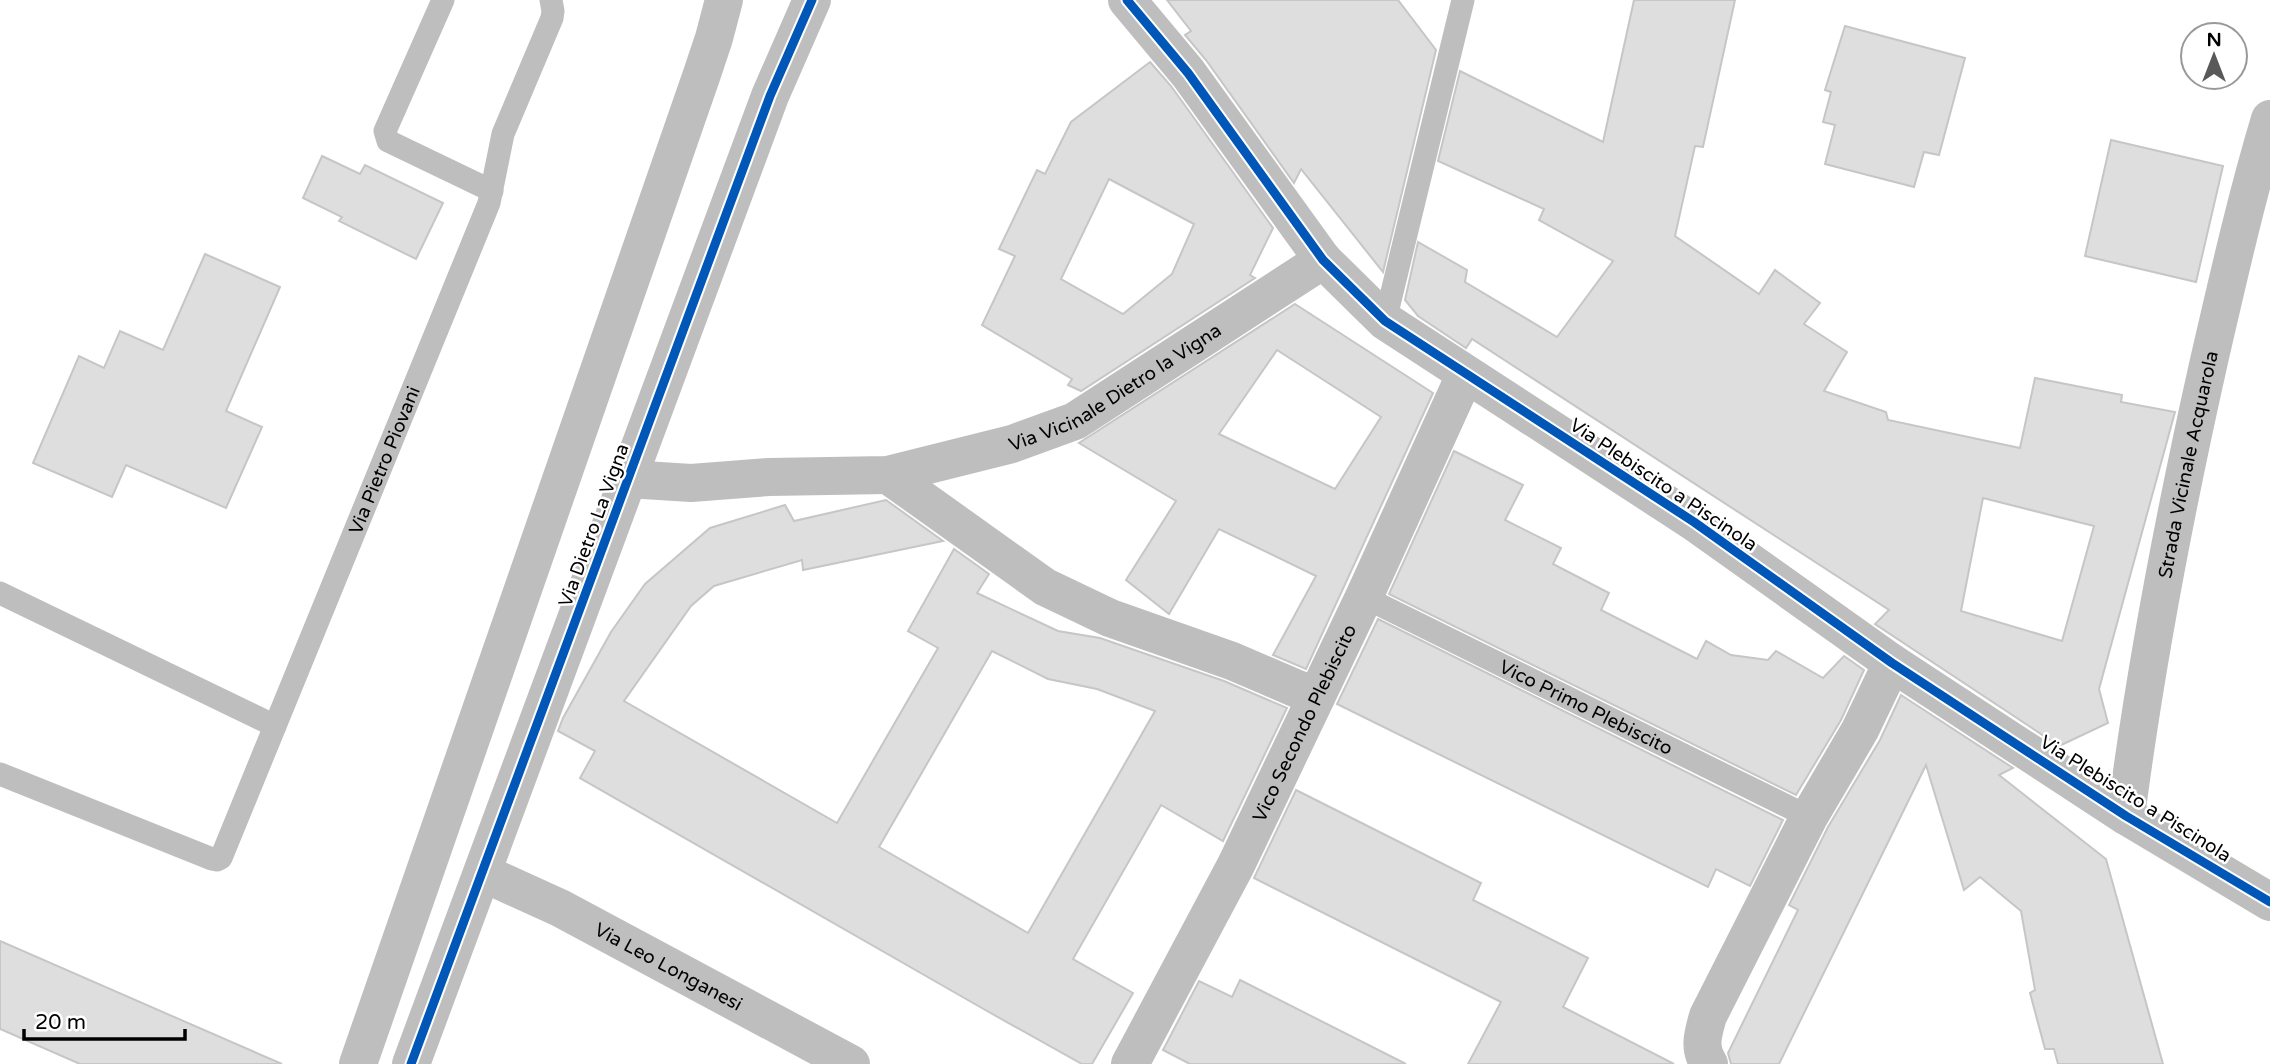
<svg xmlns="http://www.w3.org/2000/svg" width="2270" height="1064" font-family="'Varela Round',sans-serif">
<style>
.building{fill:#dedede;stroke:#c6c6c6;stroke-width:2;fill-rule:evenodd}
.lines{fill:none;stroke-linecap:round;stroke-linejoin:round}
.service{stroke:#bebebe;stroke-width:23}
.minor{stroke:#bebebe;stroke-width:38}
.tertiary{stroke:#bebebe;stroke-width:38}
.cycleway-casing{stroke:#fff;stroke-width:13}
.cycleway{stroke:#0057b8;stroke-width:9}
.labels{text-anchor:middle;stroke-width:5;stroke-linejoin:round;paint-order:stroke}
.street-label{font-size:19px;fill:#000;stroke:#fff}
</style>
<rect width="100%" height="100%" fill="#fff"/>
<g class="building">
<path d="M 1167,0 L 1398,0 L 1436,50 L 1383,272 L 1301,169 L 1294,183 L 1206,60 L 1185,35 L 1191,31 Z"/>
<path d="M 1634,0 L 1735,0 L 1703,147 L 1695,146 L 1675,236 L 1759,294 L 1775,270 L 1820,303 L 1804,324 L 1847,352 L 1824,391 L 1886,412 L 1888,420 L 2020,448 L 2035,378 L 2122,395 L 2121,402 L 2175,412 L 2099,689 L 2108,723 L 2059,746 L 1875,624 L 1889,610 L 1472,339 L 1466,348 L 1418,316 L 1405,300 L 1418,242 L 1467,270 L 1465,282 L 1557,337 L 1613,261 L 1539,220 L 1544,209 L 1438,161 L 1460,71 L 1603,142 ZM 1983,498 L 2094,526 L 2062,641 L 1961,611 Z"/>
<path d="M 1845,26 L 1965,58 L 1939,155 L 1924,152 L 1914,187 L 1825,164 L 1835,125 L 1823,122 L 1831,92 L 1825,90 Z"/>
<path d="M 1150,62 L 1171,86 L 1273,228 L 1250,275 L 1255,278 L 1081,391 L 1068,385 L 1072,379 L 982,325 L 1015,256 L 999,249 L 1037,170 L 1045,174 L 1071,122 ZM 1109,179 L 1194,224 L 1172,274 L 1123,314 L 1061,279 Z"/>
<path d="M 2111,140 L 2223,166 L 2196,282 L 2085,256 Z"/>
<path d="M 322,156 L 360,174 L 365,165 L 443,203 L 416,259 L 339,221 L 342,217 L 303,198 Z"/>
<path d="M 205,254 L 280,287 L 226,411 L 262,427 L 226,508 L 126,465 L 112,497 L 33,463 L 79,356 L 104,368 L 120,331 L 163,350 Z"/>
<path d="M 1295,304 L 1433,393 L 1306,669 L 1273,655 L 1316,576 L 1219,529 L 1169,614 L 1126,580 L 1176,501 L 1079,443 ZM 1277,350 L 1381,417 L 1335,489 L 1219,434 Z"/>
<path d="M 1454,451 L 1523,485 L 1505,520 L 1561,548 L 1553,564 L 1609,593 L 1601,610 L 1697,659 L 1706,641 L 1731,655 L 1768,660 L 1776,651 L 1823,678 L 1844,656 L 1864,670 L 1841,720 L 1796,795 L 1389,594 Z"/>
<path d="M 886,500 L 943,541 L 803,570 L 802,560 L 714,586 L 691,606 L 624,701 L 837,823 L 938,648 L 908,631 L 954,549 L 989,574 L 977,593 L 1058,631 L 1100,638 L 1224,681 L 1287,708 L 1223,841 L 1161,805 L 1073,959 L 1133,993 L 1092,1064 L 1082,1064 L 987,1011 L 580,778 L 595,751 L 558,731 L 563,718 L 611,632 L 645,584 L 710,528 L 785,505 L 794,521 ZM 992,651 L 1048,679 L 1097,689 L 1155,711 L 1028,933 L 879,847 Z"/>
<path d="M 1378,619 L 1783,820 L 1750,886 L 1716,869 L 1708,887 L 1337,704 Z"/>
<path d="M 1901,695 L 2013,768 L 1999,775 L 2106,859 L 2163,1064 L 2058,1064 L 2054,1049 L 2045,1049 L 2030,993 L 2035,990 L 2021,911 L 1980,877 L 1964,890 L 1926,765 L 1779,1064 L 1731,1064 L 1728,1053 L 1798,910 L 1789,905 L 1828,827 L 1880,740 Z"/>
<path d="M 1296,790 L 1481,883 L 1473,900 L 1588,958 L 1563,1007 L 1674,1064 L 1468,1064 L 1501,1002 L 1254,878 Z"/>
<path d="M 0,941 L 282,1064 L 80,1064 L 0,1029 Z"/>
<path d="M 1240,980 L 1406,1064 L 1190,1064 L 1163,1050 L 1199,981 L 1232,997 Z"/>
</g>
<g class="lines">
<g class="service">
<path d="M 443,0 L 385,131 L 388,141 L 492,191"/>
<path d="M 1385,321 L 1463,0"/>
<path d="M 0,593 L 275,726"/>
<path id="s1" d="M 1364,597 L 1809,817"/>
<path id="s2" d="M 0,774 L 212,859 L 217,860 L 221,858 L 489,203 L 503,134 L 552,18 L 553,11 L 551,0"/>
</g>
<g class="minor">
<path d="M 1127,0 L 1188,73 L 1323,260 L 1385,321 L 1694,522 L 1892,663 L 2126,816 L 2270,902"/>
<path d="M 888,475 L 1045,587 L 1110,618 L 1232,661 L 1316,697"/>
<path id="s3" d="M 628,479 L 691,483 L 769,477 L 888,475 L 1012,444 L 1075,421 L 1323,260"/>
<path id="s4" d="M 2126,816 C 2146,662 2175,512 2209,361 C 2228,279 2246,199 2270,119"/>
<path id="s5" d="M 483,873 L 560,908 L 851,1064"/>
<path id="s6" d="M 1130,1064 L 1236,865 L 1364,597 L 1465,375"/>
<path d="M 1709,1064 C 1698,1048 1703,1034 1708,1016 L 1809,817 L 1860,730 L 1892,663"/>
</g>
<g class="tertiary">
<path d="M 358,1064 L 702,74 L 714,38 L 724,0"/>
<path d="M 411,1064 L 770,96 L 812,0"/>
</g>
<defs>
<g id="cycleway">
<path d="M 1127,0 L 1188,73 L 1323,260 L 1385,321 L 1694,522 L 1892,663 L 2126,816 L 2270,902"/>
<path d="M 411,1064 L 770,96 L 812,0"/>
</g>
</defs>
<use href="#cycleway" class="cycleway-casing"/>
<use href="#cycleway" class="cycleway"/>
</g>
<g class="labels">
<g class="street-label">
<text dy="7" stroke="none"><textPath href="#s3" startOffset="506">Via Vicinale Dietro la Vigna</textPath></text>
<text dy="7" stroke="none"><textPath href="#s2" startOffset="668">Via Pietro Piovani</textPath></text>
<text dy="7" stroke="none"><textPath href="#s4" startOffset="357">Strada Vicinale Acquarola</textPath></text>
<text transform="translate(1664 484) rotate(34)" y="7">Via Plebiscito a Piscinola</text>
<text transform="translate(593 525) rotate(-70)" y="7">Via Dietro La Vigna</text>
<text dy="7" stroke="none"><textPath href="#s1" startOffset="248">Vico Primo Plebiscito</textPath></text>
<text dy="7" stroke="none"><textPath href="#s6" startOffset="383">Vico Secondo Plebiscito</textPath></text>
<text transform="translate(2136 798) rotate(32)" y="7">Via Plebiscito a Piscinola</text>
<text dy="7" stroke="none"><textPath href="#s5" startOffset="208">Via Leo Longanesi</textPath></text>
</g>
</g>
<g transform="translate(2214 56)"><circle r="33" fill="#ffffff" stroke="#999999" stroke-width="2"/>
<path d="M0-5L12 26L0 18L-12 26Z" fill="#595959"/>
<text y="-10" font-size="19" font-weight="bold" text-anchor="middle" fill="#000000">N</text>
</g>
<path d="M24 1029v10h161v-10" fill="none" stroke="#000000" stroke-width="3.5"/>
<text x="35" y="1029" font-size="21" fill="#000000" stroke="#ffffff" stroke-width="5" paint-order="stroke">20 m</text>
</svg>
